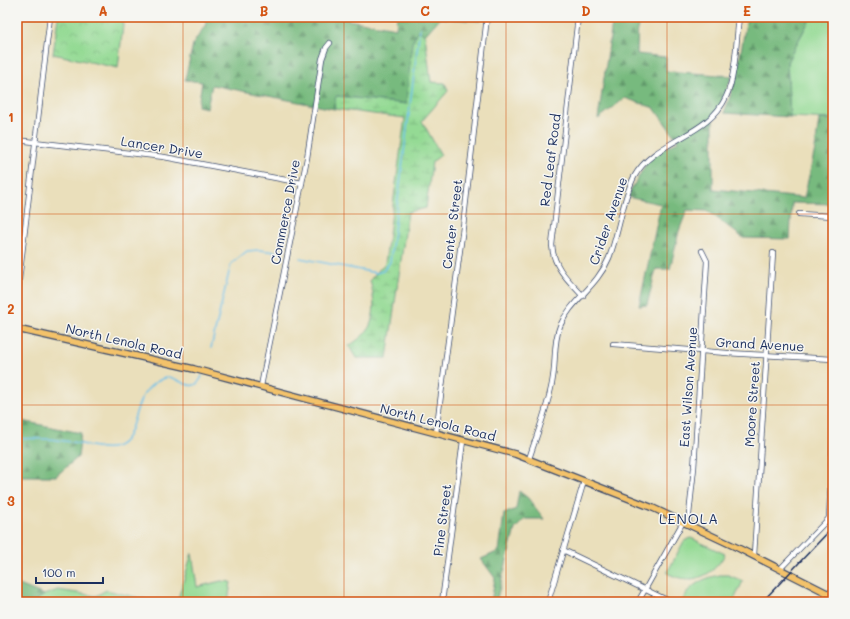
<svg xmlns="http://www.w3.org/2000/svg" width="850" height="619" font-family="Mali,sans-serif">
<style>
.green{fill:#94da94;stroke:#588479}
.forest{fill:url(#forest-firs);stroke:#49746e}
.wetland{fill:url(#wetland-marsh);stroke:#588479}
.park{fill:url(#park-crowns);stroke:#588479}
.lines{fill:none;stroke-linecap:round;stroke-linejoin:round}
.stream{stroke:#6ec1ea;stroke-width:1.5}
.minor-casing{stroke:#3a496c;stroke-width:6}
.major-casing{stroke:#3a496c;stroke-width:8}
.minor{stroke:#fff;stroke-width:4.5}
.major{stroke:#f3c26a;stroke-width:5.5}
.rail{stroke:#1b2f5e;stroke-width:1.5}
.grid{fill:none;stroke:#d45514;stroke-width:1;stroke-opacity:0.55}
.labels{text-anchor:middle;stroke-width:3;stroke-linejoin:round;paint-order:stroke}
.street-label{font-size:13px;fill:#1b2f5e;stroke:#f6f6f2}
.neighbourhood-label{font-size:14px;letter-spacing:1px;fill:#1b2f5e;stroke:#f6f6f2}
.neatline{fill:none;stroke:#d45514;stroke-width:1.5}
.grid-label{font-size:13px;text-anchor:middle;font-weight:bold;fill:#d45514}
</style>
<defs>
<pattern id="forest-firs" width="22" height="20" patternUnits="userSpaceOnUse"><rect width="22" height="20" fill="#77ba7e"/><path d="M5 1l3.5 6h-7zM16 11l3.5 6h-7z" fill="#61986a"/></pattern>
<pattern id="wetland-marsh" width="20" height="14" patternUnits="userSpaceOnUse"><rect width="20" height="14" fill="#94da94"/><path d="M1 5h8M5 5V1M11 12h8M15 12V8" fill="none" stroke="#7fbb82"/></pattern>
<pattern id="park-crowns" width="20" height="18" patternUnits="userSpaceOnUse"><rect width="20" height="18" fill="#94da94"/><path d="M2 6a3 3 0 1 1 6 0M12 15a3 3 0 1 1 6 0" fill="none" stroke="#7fbb82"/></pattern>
</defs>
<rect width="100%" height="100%" fill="#f6f6f2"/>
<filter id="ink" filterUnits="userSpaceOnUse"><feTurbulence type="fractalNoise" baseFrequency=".025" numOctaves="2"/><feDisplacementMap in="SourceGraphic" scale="8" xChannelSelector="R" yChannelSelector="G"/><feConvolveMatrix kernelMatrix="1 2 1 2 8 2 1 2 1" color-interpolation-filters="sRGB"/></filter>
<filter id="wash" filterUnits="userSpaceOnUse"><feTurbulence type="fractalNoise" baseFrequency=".012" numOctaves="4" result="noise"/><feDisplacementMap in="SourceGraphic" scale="16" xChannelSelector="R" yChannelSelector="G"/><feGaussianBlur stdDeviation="0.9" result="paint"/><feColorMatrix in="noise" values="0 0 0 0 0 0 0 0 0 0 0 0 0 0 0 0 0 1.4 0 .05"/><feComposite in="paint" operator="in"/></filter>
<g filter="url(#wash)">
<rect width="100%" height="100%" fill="#eadfbb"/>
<g class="green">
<path d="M 811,17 L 833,17 L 833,119 L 790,117 L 787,62 Z"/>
<path d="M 691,538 L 725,554 C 713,577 691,586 667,573 L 684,541 Z"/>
<path d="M 192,553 L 197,587 L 221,581 L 231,582 L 228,602 L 177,602 Z"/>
<path d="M 720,575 L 728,575 L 743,581 L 733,602 L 682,602 C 689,585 703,578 720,575 Z"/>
<path d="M 58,590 L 96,596 L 106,590 L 157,602 L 34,602 L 44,595 Z"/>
</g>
<g class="forest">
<path d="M 205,17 L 330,17 L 396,28 L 397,17 L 481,17 L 481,21 L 440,18 L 425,35 L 418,31 L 412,43 L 406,104 L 337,96 L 334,109 L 212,85 L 207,108 L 198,106 L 202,82 L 185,80 L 193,44 L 206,24 Z"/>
<path d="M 613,17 L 638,17 L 637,54 L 666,57 L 666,71 L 732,76 L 719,110 L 713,116 L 713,189 L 804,198 L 815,149 L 819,119 L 833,119 L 833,204 L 792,203 L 790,239 L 743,238 L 708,211 L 687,210 L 679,231 L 670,269 L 656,269 L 647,305 L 639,306 L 661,204 L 627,197 L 650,157 L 678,141 L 654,108 L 625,98 L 598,119 Z"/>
<path d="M 747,17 L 811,17 L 787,62 L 790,117 L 724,113 C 737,82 741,50 747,17 Z"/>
<path d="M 17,420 L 81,433 L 78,457 L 56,476 L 17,476 Z"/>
<path d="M 519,491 L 528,498 L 544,519 L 525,519 L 515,529 L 496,602 L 491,602 L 495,578 L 481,559 L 499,551 L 504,514 L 516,509 Z"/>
<path d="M 17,584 L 44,595 L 34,602 L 17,602 Z"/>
</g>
<path class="wetland" d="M 418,30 L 425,35 L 431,82 L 445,83 L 448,91 L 422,121 L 441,155 L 432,162 L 426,208 L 408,212 L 387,358 L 356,358 L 349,346 C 355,342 362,337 366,332 C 377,318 374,296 370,280 L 385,263 L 405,118 L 334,109 L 336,96 L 406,104 L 412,43 Z"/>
<path class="park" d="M 58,17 L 124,17 L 118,68 L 53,54 Z"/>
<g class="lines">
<g class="stream">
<path d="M 300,258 L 376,273 L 383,271 L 390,262 L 420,27"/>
<path d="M 211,348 L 231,264 L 247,251 L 259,250 L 277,252"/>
<path d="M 17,439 C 35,438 54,439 72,442 C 85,444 102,451 115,447 C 142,439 126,388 168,377 C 180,378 194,396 202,376"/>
</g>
</g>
</g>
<g filter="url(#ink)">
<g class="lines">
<defs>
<g id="minor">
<path d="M 578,17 L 552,245 C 553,267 569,281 583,296"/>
<path d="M 17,140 L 164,157 L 302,183"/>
<path d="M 799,214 L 833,216"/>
<path d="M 17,297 L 50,17"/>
<path d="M 613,344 L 727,353 L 833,359"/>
<path d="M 261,386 L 307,158 L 322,59 L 326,48 L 330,43"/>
<path d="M 436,433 L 463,227 L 487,17"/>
<path d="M 529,459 C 537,434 550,402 553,377 C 556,360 553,343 560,326 C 571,300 597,287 609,258 C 619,233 622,200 634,177 C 655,139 708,137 726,97 C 736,76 736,41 739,17"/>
<path d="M 829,518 L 833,440"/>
<path d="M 688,524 L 694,468 L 707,261 L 702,251"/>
<path d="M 563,550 L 671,602"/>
<path d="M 754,555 L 773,253"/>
<path d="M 780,569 L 833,514"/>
<path d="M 442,602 L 463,441"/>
<path d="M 548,602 L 584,481"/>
<path d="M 638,602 L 683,522"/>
</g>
<path id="major" d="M 17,329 L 194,369 L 515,454 L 653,508 L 738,548 L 833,596"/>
</defs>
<use href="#minor" class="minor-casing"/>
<use href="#major" class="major-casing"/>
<use href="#minor" class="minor"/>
<use href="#major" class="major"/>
<path class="rail" d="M 762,602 L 833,527"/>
</g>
</g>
<path class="grid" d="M 183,17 L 183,602M 344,17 L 344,602M 506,17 L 506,602M 667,17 L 667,602M 17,214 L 833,214M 17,405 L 833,405"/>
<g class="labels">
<g class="street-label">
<text transform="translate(162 147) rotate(9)" y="5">Lancer Drive</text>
<text transform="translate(550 160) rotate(-83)" y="5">Red Leaf Road</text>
<text transform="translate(285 212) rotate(-79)" y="5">Commerce Drive</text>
<text transform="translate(608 221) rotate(-71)" y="5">Crider Avenue</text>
<text transform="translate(452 224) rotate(-83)" y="5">Center Street</text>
<text transform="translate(124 341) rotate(13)" y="5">North Lenola Road</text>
<text transform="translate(760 344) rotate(3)" y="5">Grand Avenue</text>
<text transform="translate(688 387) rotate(-86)" y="5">East Wilson Avenue</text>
<text transform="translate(752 404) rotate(-86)" y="5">Moore Street</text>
<text transform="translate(438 422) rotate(14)" y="5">North Lenola Road</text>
<text transform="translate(442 520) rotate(-83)" y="5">Pine Street</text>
</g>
<g class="neighbourhood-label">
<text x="689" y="524">LENOLA</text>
</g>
</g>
<rect width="850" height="619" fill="none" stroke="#f6f6f2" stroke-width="44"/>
<path d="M36 577v6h67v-6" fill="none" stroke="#1b2f5e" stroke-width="2"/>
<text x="42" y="577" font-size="12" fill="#1b2f5e" stroke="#f6f6f2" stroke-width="3" paint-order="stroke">100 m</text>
<rect x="22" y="22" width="806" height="575" class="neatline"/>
<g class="grid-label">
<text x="103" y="16">A</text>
<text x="264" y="16">B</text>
<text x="425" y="16">C</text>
<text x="586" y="16">D</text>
<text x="747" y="16">E</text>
<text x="11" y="122">1</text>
<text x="11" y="314">2</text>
<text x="11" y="506">3</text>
</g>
</svg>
